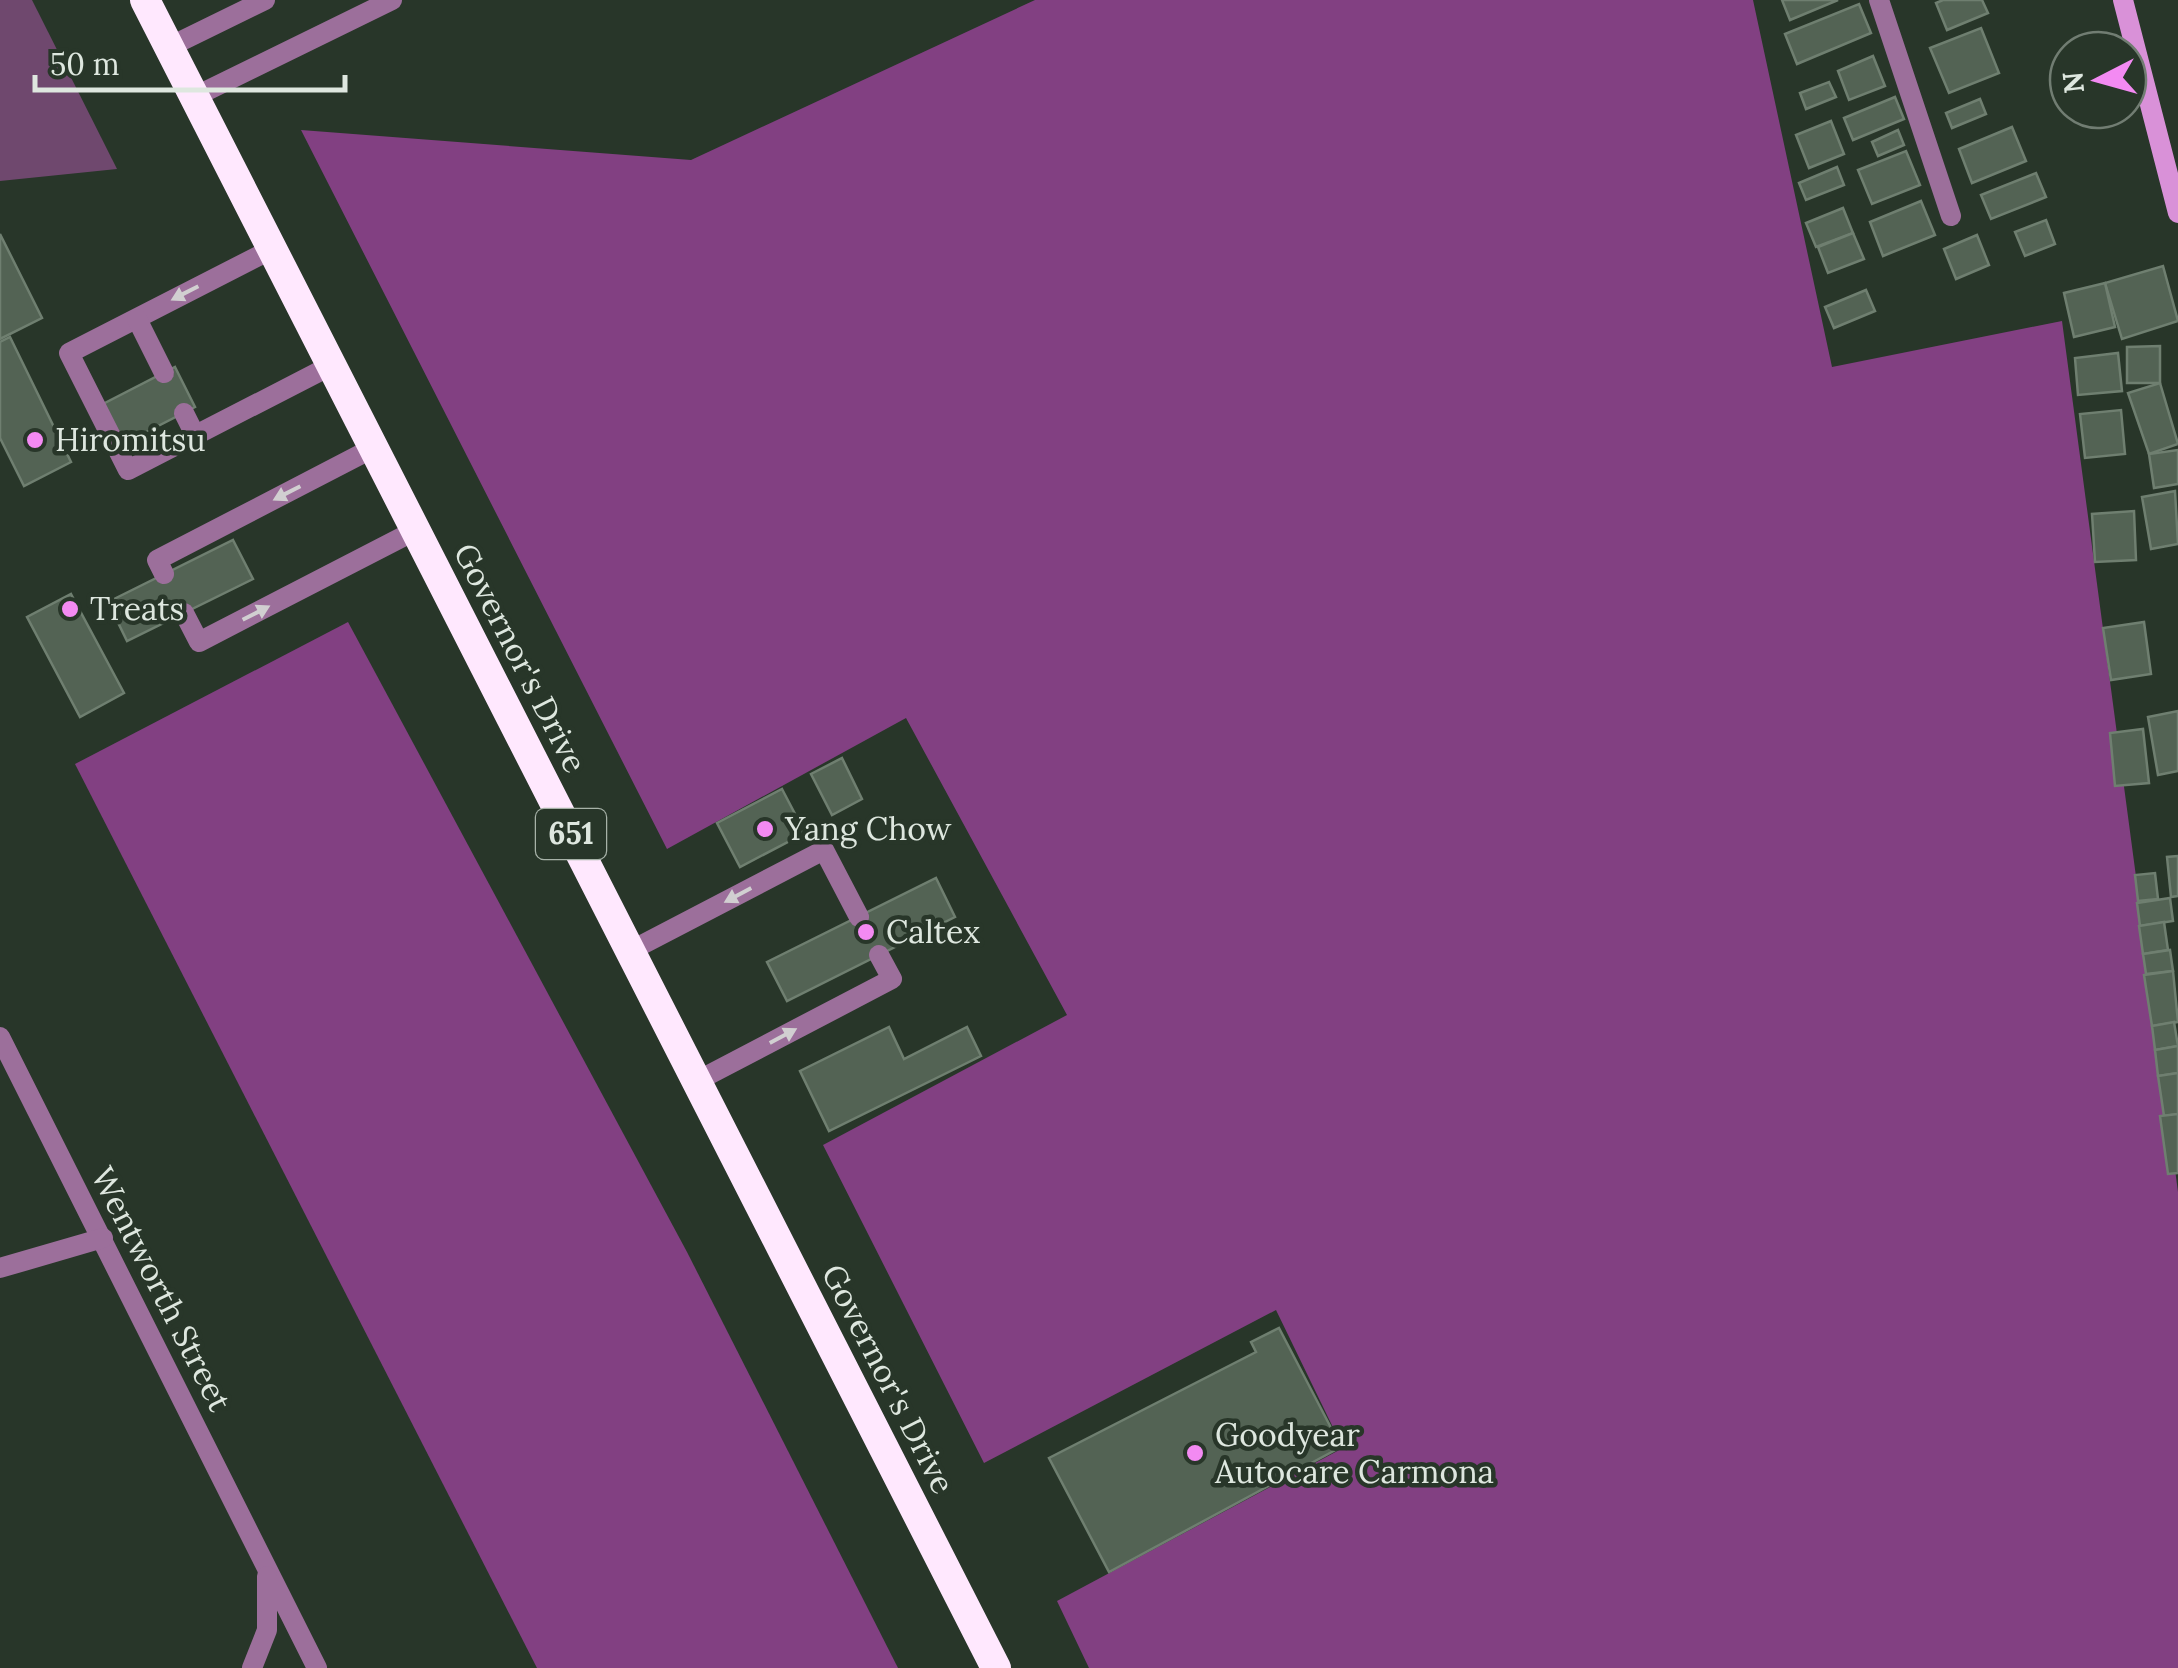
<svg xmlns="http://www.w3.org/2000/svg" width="2178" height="1668" font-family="Lora,serif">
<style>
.green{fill:#6f486e}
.forest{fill:#824082}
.building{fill:#536354;stroke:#6f7f70;stroke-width:2.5}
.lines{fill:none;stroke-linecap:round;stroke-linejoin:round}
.lane{stroke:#9c6f9b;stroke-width:20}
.street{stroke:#9c6f9b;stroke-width:20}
.secondary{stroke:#d991d8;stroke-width:20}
.highway{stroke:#ffe8fe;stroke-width:30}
.oneway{fill:#d1cfd1}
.poi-dot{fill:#f38af2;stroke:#283629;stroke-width:4}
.labels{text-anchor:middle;stroke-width:9;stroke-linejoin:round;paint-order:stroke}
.shield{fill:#283629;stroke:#a7b2a8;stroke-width:2.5}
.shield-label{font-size:30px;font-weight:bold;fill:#dee7df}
.poi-label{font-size:32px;fill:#dee7df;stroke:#283629;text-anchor:start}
.street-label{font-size:32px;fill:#dee7df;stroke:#283629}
</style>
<rect width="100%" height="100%" fill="#283629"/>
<path class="green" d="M 0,0 L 32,0 L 117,169 L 0,181 Z"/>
<g class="forest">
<path d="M 1035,0 L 1753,0 L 1832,367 L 2062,321 L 2178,1192 L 2178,1668 L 1089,1668 L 1057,1601 L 1343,1448 L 1276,1310 L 984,1463 L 823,1145 L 1067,1015 L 906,718 L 667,849 L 301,130 L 691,160 Z"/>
<path d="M 348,622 L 687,1252 L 898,1668 L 537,1668 L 75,764 Z"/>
</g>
<g class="building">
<path d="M 1782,0 L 1838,0 L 1790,20 Z"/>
<path d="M 1943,0 L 1982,0 L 1988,13 L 1947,30 L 1936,3 Z"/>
<path d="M 1859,4 L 1871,33 L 1797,64 L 1785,34 Z"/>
<path d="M 1981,28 L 1999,73 L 1949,93 L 1930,48 Z"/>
<path d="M 1873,56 L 1885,86 L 1849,100 L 1838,71 Z"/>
<path d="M 1829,82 L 1836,97 L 1806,109 L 1800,93 Z"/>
<path d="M 1895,97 L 1904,119 L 1853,140 L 1844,118 Z"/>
<path d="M 1980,99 L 1986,114 L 1952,128 L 1946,113 Z"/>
<path d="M 1831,121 L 1844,154 L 1809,168 L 1796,135 Z"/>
<path d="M 2012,127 L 2026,161 L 1972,183 L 1959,149 Z"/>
<path d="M 1898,130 L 1904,145 L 1878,156 L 1872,142 Z"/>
<path d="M 1906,151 L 1920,185 L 1872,204 L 1858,170 Z"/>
<path d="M 1837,167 L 1844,185 L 1806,200 L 1799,183 Z"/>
<path d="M 2036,173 L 2046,197 L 1991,219 L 1981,195 Z"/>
<path d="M 1921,201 L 1935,235 L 1883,256 L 1870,222 Z"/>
<path d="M 1843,208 L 1853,233 L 1816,247 L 1806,223 Z"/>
<path d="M 2046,220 L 2055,244 L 2025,256 L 2015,232 Z"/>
<path d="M 1853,233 L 1864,259 L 1828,273 L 1818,247 Z"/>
<path d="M 0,234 L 42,318 L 0,339 Z"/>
<path d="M 1977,235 L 1989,265 L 1956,279 L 1944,249 Z"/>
<path d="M 2163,266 L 2178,321 L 2122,339 L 2105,283 Z"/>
<path d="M 2105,283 L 2115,327 L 2074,337 L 2064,293 Z"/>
<path d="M 1866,290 L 1875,311 L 1834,328 L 1825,307 Z"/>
<path d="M 10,337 L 71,462 L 24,486 L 0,438 L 0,342 Z"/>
<path d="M 2160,346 L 2160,383 L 2127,383 L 2127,347 Z"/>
<path d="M 2118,353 L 2122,391 L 2078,395 L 2075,358 Z"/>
<path d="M 175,367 L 195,407 L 121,445 L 101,405 Z"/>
<path d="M 2160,383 L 2178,444 L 2149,454 L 2128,393 Z"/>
<path d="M 2121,410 L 2125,454 L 2085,458 L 2080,414 Z"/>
<path d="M 2178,450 L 2178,484 L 2154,488 L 2149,454 Z"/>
<path d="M 2175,491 L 2178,544 L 2151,549 L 2142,497 Z"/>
<path d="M 2134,511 L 2136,560 L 2095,562 L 2092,514 Z"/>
<path d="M 233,540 L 253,579 L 127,641 L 108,602 Z"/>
<path d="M 71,594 L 124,693 L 80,717 L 27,617 Z"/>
<path d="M 2144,622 L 2151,674 L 2111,680 L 2103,628 Z"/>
<path d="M 2178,711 L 2178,771 L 2158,775 L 2148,717 Z"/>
<path d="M 2143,729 L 2149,783 L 2115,786 L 2110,733 Z"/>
<path d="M 842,758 L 862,799 L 832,815 L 811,774 Z"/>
<path d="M 782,789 L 805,833 L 740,867 L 717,823 Z"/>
<path d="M 2178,856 L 2178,896 L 2171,897 L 2167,857 Z"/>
<path d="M 2155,873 L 2158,899 L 2138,901 L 2135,875 Z"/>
<path d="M 936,878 L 955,917 L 787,1001 L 767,962 Z"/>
<path d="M 2170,898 L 2173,921 L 2140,926 L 2137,903 Z"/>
<path d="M 2164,922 L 2168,950 L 2143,954 L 2139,926 Z"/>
<path d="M 2170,950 L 2173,971 L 2146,974 L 2143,954 Z"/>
<path d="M 2173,971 L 2178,1022 L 2152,1026 L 2144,975 Z"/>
<path d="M 2174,1022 L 2178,1046 L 2155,1050 L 2152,1026 Z"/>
<path d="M 889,1027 L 904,1059 L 967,1027 L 981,1056 L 829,1131 L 800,1071 Z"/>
<path d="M 2178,1046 L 2178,1073 L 2158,1076 L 2155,1050 Z"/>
<path d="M 2178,1073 L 2178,1114 L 2164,1116 L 2158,1076 Z"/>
<path d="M 2178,1114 L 2178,1173 L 2168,1174 L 2160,1116 Z"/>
<path d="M 1279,1328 L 1341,1447 L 1109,1572 L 1049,1458 L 1256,1352 L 1251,1342 Z"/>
</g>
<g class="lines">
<g class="lane">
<path d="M 169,47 L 265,0"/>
<path d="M 194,97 L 392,0"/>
<path d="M 272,249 L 69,353 L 128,470 L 332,365"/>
<path d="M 137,319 L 164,373"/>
<path d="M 184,413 L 195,435"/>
<path d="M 164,574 L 157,560 L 373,448"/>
<path d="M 184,613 L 199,642 L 416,530"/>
<path d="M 630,951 L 824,850 L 859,917"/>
<path d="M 697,1081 L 892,979 L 879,955"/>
</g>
<g class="street">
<path d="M 1879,0 L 1951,216"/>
<path d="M 0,1037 L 317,1668"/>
<path d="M 0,1268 L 103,1238"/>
<path d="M 252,1668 L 267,1630 L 267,1576"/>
</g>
<path class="secondary" d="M 2123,0 L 2178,213"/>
<path class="highway" d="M 145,0 L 996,1668"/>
</g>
<defs><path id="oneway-solid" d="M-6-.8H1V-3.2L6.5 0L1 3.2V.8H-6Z" transform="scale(2.5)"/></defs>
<g class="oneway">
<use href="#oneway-solid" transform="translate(185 293) rotate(153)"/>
<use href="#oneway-solid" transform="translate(287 493) rotate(153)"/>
<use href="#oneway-solid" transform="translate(256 613) rotate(-27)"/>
<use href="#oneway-solid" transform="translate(738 895) rotate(152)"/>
<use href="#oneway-solid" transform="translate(783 1036) rotate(-28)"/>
</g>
<g class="poi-dot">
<circle cx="35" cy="440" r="10"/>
<circle cx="70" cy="609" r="10"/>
<circle cx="765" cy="829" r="10"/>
<circle cx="866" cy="932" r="10"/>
<circle cx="1195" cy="1453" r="10"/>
</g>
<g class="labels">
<rect class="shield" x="536" y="809" width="70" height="50" rx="8"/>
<g class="shield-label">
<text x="571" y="844">651</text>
</g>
<g class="poi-label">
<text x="55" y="451">Hiromitsu</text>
<text x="90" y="620">Treats</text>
<text x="785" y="840">Yang Chow</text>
<text x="886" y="943">Caltex</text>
<text x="1215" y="1446">Goodyear<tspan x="1215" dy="37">Autocare Carmona</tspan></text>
</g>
<g class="street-label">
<text transform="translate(520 658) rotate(63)" y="11">Governor's Drive</text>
<text transform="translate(161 1289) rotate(63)" y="11">Wentworth Street</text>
<text transform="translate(888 1379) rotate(63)" y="11">Governor's Drive</text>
</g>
</g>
<g transform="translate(2098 80) rotate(264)"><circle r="48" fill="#283629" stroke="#717d72" stroke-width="2.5"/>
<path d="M0-8L18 38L0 25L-18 38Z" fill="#f38af2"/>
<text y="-15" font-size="28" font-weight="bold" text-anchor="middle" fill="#dee7df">N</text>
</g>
<path d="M35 75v15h310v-15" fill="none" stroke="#dee7df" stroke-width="5"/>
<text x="50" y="75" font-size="30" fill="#dee7df" stroke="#283629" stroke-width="8" paint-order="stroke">50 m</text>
</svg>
